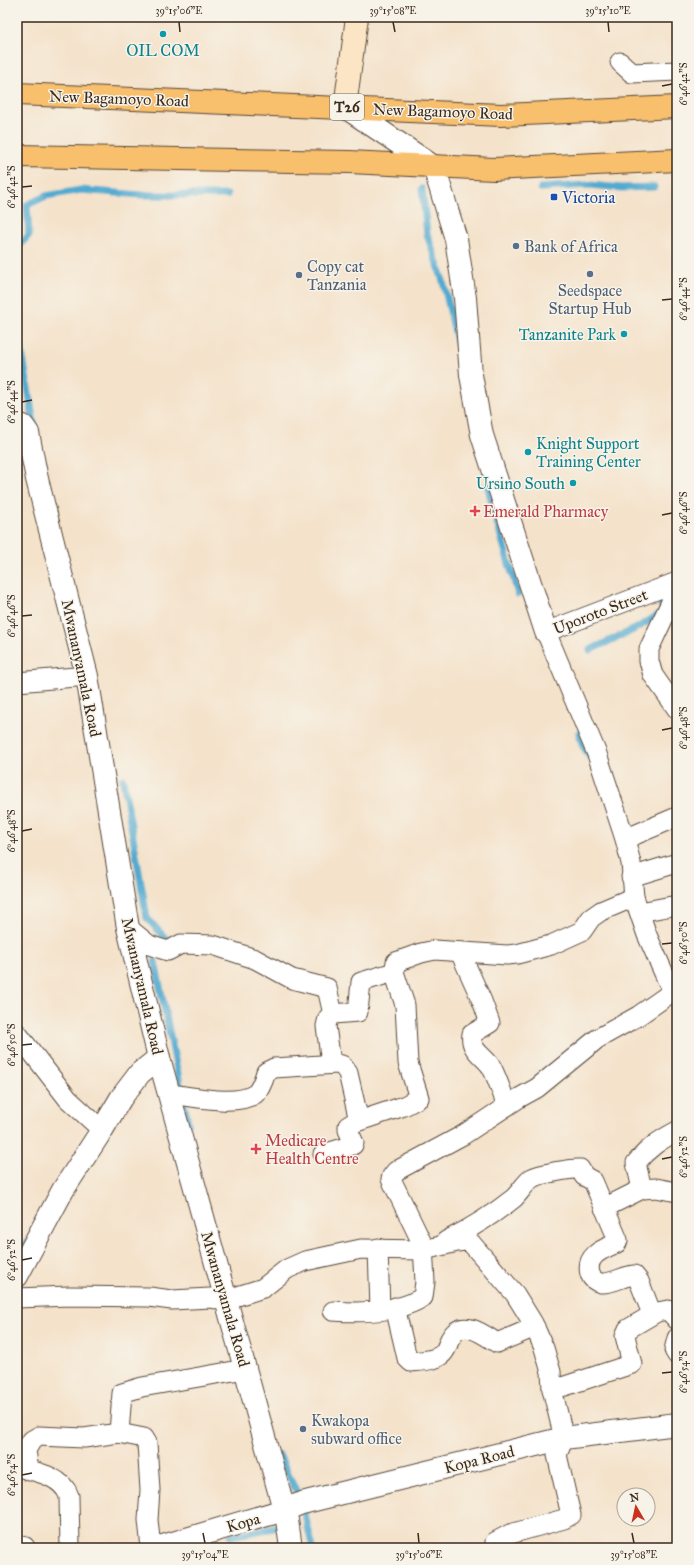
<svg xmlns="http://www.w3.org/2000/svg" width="694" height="1565" font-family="'IM FELL Great Primer',serif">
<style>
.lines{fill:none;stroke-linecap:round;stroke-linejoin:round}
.stream{stroke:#53aad0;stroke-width:7}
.minor-casing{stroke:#574638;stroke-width:21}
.tertiary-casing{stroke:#574638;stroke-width:24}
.secondary-casing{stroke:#574638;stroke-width:24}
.trunk-casing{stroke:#574638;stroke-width:24}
.minor{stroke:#fff;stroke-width:19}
.tertiary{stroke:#fff;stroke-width:22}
.secondary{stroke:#fce5c4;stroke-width:22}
.trunk{stroke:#f8bf6c;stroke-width:22}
.ticks{fill:none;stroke:#3b2a1e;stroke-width:1.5}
.culture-dot{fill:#0f9aa8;stroke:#f7f3e8;stroke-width:1.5}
.transit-dot{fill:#1a4fb4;stroke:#f7f3e8;stroke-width:1.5}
.service-dot{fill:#5c6f8a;stroke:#f7f3e8;stroke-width:1.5}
.health-dot{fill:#e0444e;stroke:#f7f3e8;stroke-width:1.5}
.labels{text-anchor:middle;stroke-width:3;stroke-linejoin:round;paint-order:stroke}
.shield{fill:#f7f3e8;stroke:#73665b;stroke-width:1}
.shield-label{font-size:15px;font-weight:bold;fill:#3b2a1e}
.culture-label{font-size:16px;fill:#0d838f;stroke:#f7f3e8;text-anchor:end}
.street-label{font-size:16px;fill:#3b2a1e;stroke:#f7f3e8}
.transit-label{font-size:16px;fill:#164399;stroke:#f7f3e8;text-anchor:start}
.service-label{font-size:16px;fill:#4e5e75;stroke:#f7f3e8;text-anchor:start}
.health-label{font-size:16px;fill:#be3a42;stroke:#f7f3e8;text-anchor:start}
.neatline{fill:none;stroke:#3b2a1e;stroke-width:1.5}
.ticks-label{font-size:10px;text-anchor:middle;fill:#3b2a1e}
</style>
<rect width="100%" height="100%" fill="#f7f3e8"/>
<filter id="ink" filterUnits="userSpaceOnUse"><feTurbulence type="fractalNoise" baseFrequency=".025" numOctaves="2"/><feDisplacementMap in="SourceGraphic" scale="8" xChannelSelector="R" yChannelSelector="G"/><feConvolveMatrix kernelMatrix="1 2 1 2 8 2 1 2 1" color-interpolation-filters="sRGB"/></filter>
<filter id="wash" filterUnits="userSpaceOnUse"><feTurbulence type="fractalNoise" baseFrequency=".012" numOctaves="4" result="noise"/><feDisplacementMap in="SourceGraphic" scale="16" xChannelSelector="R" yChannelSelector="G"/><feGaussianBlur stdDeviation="0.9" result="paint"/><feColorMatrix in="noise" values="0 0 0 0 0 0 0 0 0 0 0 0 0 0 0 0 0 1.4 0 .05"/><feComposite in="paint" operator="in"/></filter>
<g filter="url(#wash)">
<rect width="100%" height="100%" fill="#f4e2ca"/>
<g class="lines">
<g class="stream">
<path d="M 541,188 L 589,185 L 622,188 L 654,187"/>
<path d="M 422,189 L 427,234 L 443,281 L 459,349"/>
<path d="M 17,248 L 29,235 L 27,205 L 46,196 L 81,190 L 140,195 L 227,195"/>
<path d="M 17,322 L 35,430"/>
<path d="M 488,486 L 493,509 L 518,594"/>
<path d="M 590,650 L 633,630 L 664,612 L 655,590"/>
<path d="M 579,733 L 583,746 L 589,756"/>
<path d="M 123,779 L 147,918 L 168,941 L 177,942"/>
<path d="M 155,962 L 188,1123"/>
<path d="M 17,1246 L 25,1246 L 27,1242"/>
<path d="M 279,1455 L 302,1503 L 313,1548"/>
<path d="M 231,1536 L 274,1528 L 284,1521"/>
</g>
</g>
</g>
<g filter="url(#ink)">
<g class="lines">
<defs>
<g id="minor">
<path d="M 620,62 L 632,73 L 677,71"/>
<path d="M 677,582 L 546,632 L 597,754 L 625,839 L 631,863 L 634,897 L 647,935 L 667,980 L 677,993"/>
<path d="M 672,584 L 671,602 L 649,649 L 649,661 L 653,675 L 677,709"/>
<path d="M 17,682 L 87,676"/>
<path d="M 625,839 L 677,817"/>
<path d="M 631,877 L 677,863"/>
<path d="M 640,912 L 677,905"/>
<path d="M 128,928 L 149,945 L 168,951 L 181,944 L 213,945 L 255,959 L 292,979 L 327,988 L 333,1014 L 358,1012 L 361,982 L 394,972 L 396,962 L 421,953 L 435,950 L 507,955 L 517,954 L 551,945 L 582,931 L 591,918 L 601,911 L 634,897"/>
<path d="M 460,952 L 482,1001 L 490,1023 L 472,1034 C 469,1051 485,1056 492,1068 C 498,1080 502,1093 507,1106"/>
<path d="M 17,1033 L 68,1099 L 102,1130"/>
<path d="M 331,1063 L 326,1026 L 328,1018 L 333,1014"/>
<path d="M 169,1094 C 192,1096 235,1107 255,1094 C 261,1089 264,1079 266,1072 L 274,1068 L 337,1064 L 342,1065 L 348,1073 L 359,1121"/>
<path d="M 323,1154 L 353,1145 L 354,1143 L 348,1130 L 348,1126 L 353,1123 L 404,1106 L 419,1098 L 408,1063 L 405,1005 L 394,972"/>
<path d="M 642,1189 L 656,1188 L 677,1192"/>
<path d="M 604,1208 L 642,1189 L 636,1163 C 648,1148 660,1140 677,1131"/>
<path d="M 446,1241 C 470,1229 493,1215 514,1198 C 520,1192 527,1181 532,1178 C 539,1174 573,1168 580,1169 L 584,1176 L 593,1181 L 618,1240 L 617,1243 C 603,1249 585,1255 590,1274 C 592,1279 596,1282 601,1283 C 612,1284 623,1276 634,1275 L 639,1281 L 652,1314"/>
<path d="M 378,1248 L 380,1310"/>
<path d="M 17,1298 L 69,1296 L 149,1297 L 172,1300 L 210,1298 L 225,1300 L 263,1288 L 287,1269 L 305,1261 L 361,1249 L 424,1250 L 457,1242 L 465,1241 L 471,1243 L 515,1294 L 533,1323 L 544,1348 L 551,1372 L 552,1389 L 564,1438 L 557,1455 L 571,1515 L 564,1519 L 510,1534 L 495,1542 L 498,1548"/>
<path d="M 395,1307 L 407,1358 L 411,1362 C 420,1361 434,1361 441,1355 C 447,1351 447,1345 450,1339 C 462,1317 483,1334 497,1343 L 535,1327"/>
<path d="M 333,1311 C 361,1313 399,1313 423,1297 L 425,1282 L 423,1245 L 391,1179 L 392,1176 L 396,1171 L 463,1135 L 519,1098 L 537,1088 L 597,1039 L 638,1016 L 675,990"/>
<path d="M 677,1338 L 674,1350 L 677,1355"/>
<path d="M 552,1389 L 565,1386 L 632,1364 L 625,1336 L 628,1329 L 657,1312 L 668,1310 L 677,1320"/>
<path d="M 119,1433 L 144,1438 L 147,1443 L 150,1490 L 148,1520 L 151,1548"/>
<path d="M 18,1467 C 37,1472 62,1476 69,1496 L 70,1548"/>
<path d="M 29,1471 L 26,1450 L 32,1440 L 39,1436 L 84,1438 L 119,1433 L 122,1393 L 142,1387 L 245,1369"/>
</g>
<g id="tertiary">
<path d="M 345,107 L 434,167 L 456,239 L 465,298 L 471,375 L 482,435 L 546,632"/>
<path d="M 17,424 L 23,426 L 28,433 L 37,479 L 87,676 L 128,928 L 159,1058 L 287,1520 L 291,1548"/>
<path d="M 17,1276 L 63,1190 L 102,1130 L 121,1098 L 140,1073 L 159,1058"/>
<path d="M 17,1546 L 24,1548"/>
<path d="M 156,1548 L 284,1510 L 302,1503 L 564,1438 L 677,1424"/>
</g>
<path id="secondary" d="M 345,107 L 357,17"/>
<g id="trunk">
<path d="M 17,94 L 501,115 L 677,107"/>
<path d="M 17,156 L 349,162 L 494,169 L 677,160"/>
</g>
</defs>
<use href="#minor" class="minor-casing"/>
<use href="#tertiary" class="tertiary-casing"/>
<use href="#secondary" class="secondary-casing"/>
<use href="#trunk" class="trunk-casing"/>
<use href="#minor" class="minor"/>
<use href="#tertiary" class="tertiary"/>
<use href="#secondary" class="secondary"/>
<use href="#trunk" class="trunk"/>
</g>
</g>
<path class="ticks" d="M 179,22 L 180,32M 393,22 L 395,32M 608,22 L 609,32M 662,86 L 672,84M 22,187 L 32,186M 662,300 L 672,299M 22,402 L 32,400M 662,515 L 672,513M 22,616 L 32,615M 662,730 L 672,728M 22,831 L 32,829M 662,944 L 672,943M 22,1045 L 32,1044M 662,1159 L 672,1157M 22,1260 L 32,1258M 662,1373 L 672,1372M 22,1475 L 32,1473M 203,1533 L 205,1543M 418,1533 L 419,1543M 632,1533 L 634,1543"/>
<g class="culture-dot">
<circle cx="163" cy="34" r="4"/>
<circle cx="624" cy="334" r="4"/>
<circle cx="528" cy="452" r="4"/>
<circle cx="573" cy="483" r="4"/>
</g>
<rect class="transit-dot" x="550" y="193" width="8" height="8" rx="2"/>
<g class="service-dot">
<circle cx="516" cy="246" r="4"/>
<circle cx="590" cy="274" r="4"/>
<circle cx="299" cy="275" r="4"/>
<circle cx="303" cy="1429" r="4"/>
</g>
<g class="health-dot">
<path d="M473 505h4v4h4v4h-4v4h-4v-4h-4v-4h4z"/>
<path d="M254 1143h4v4h4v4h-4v4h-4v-4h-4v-4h4z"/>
</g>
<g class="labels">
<rect class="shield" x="330" y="94" width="34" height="26" rx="3"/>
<g class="shield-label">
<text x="347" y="112">T26</text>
</g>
<g class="culture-label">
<text x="163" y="56" text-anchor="middle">OIL COM</text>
<text x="616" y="340">Tanzanite Park</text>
<text x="536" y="449" text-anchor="start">Knight Support<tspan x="536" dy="18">Training Center</tspan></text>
<text x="565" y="489">Ursino South</text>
</g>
<g class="street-label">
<text transform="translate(119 98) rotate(2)" y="6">New Bagamoyo Road</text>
<text transform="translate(443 111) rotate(2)" y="6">New Bagamoyo Road</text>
<text transform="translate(600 611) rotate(-21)" y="6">Uporoto Street</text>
<text transform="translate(82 668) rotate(78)" y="6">Mwananyamala Road</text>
<text transform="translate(143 986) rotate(77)" y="6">Mwananyamala Road</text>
<text transform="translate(226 1299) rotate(74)" y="6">Mwananyamala Road</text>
<text transform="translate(479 1459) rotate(-14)" y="6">Kopa Road</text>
<text transform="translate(243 1522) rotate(-16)" y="6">Kopa</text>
</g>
<g class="transit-label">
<text x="562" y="203">Victoria</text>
</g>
<g class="service-label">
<text x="524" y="252">Bank of Africa</text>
<text x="307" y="272">Copy cat<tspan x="307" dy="18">Tanzania</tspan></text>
<text x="590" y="296" text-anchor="middle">Seedspace<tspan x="590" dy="18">Startup Hub</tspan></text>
<text x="311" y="1426">Kwakopa<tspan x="311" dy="18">subward office</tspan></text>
</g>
<g class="health-label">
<text x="483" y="517">Emerald Pharmacy</text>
<text x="265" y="1146">Medicare<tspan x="265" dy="18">Health Centre</tspan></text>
</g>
</g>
<rect width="694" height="1565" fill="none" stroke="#f7f3e8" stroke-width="44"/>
<g transform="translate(636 1507) rotate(351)"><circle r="19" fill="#f7f3e8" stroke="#aca397"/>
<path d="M0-3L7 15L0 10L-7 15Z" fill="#c8321e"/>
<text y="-6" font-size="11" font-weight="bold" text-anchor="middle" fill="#3b2a1e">N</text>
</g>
<rect x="22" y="22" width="650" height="1521" class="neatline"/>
<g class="ticks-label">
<text x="179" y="14">39°15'06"E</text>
<text x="393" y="14">39°15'08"E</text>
<text x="608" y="14">39°15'10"E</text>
<text transform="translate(683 84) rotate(-90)" y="4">6°46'42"S</text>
<text transform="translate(11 187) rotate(-90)" y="4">6°46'42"S</text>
<text transform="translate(683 299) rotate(-90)" y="4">6°46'44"S</text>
<text transform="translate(11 402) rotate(-90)" y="4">6°46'44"S</text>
<text transform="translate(683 513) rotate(-90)" y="4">6°46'46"S</text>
<text transform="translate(11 616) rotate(-90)" y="4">6°46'46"S</text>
<text transform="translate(683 728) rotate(-90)" y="4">6°46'48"S</text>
<text transform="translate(11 831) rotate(-90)" y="4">6°46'48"S</text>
<text transform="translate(683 943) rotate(-90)" y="4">6°46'50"S</text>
<text transform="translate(11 1045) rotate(-90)" y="4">6°46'50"S</text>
<text transform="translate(683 1157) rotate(-90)" y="4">6°46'52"S</text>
<text transform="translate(11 1260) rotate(-90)" y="4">6°46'52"S</text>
<text transform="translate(683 1372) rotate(-90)" y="4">6°46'54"S</text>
<text transform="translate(11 1475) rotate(-90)" y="4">6°46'54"S</text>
<text x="205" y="1558">39°15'04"E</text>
<text x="419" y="1558">39°15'06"E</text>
<text x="634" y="1558">39°15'08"E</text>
</g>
</svg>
